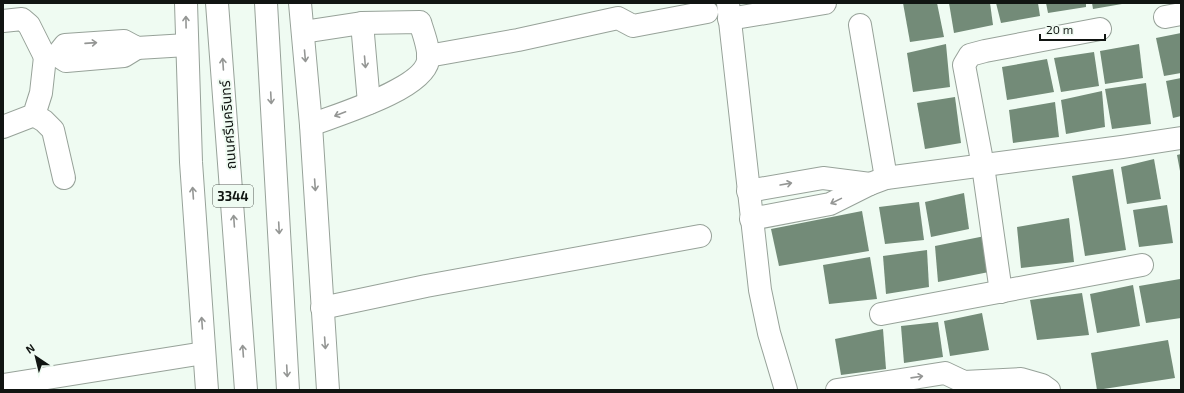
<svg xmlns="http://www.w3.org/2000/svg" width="1184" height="393" font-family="'Exo 2','Noto Sans Thai',sans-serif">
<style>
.building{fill:#738b78}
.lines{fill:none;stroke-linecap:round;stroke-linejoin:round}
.minor-casing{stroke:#97a299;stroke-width:24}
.major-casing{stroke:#97a299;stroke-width:24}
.minor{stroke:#fff;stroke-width:22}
.major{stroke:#fff;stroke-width:22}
.oneway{stroke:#949694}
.labels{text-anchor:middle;stroke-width:4;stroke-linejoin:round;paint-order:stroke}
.shield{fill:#effbf2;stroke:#545a55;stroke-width:1}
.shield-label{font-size:13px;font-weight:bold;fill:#111512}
.street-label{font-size:14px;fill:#111512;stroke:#effbf2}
</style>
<rect width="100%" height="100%" fill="#effbf2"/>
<g class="building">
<path d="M 903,3 L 937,3 L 944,37 L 910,42 Z"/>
<path d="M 949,3 L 990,3 L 993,25 L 954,33 Z"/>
<path d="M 996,3 L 1038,3 L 1040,16 L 1001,23 Z"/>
<path d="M 1046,3 L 1086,3 L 1086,7 L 1048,13 Z"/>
<path d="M 1092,3 L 1121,3 L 1122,4 L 1093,9 Z"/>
<path d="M 1181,33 L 1181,73 L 1164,76 L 1156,38 Z"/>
<path d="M 946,44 L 950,87 L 913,92 L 907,53 Z"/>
<path d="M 1139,44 L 1143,78 L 1105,84 L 1100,51 Z"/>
<path d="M 1094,52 L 1099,86 L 1061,92 L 1054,58 Z"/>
<path d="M 1047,59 L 1054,92 L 1007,100 L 1002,67 Z"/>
<path d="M 1181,78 L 1181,116 L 1173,118 L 1166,81 Z"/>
<path d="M 1146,83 L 1151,124 L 1112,129 L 1105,89 Z"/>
<path d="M 1102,91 L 1105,127 L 1066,134 L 1061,100 Z"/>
<path d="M 955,97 L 961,143 L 925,149 L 917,103 Z"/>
<path d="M 1055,102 L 1059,137 L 1013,143 L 1009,110 Z"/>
<path d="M 1181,154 L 1181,171 L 1180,171 L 1177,155 Z"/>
<path d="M 1154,159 L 1161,199 L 1127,204 L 1121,167 Z"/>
<path d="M 1113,169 L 1126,250 L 1085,256 L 1072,176 Z"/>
<path d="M 964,193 L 969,229 L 931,237 L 925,202 Z"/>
<path d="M 919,202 L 924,240 L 885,244 L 879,207 Z"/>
<path d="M 1167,205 L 1173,243 L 1139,247 L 1133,210 Z"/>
<path d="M 862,211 L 869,251 L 779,266 L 771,229 Z"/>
<path d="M 1069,218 L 1074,262 L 1021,268 L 1017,227 Z"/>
<path d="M 985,236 L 989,272 L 938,282 L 935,246 Z"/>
<path d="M 927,250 L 929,287 L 886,294 L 883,256 Z"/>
<path d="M 870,257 L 877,299 L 829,304 L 823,265 Z"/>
<path d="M 1180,279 L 1181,318 L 1146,323 L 1139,286 Z"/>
<path d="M 1133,285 L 1140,326 L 1097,333 L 1090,294 Z"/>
<path d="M 1082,293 L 1089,335 L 1037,340 L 1030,300 Z"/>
<path d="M 982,313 L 989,350 L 950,356 L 944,321 Z"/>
<path d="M 938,322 L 943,357 L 904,363 L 901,326 Z"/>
<path d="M 883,329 L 886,369 L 841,375 L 835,339 Z"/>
<path d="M 1168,340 L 1175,378 L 1097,390 L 1091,353 Z"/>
</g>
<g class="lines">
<defs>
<g id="minor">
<path d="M 728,3 L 760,290 L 769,333 L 786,390"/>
<path d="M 1165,17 L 1181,14"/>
<path d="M 729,19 L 825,3"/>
<path d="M 3,21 L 22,19 L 29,25 L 45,57"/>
<path d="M 362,23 L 369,103"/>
<path d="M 860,25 L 886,178"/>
<path d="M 303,32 L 362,23 L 420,22 C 423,33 430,49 428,61 C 422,90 336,115 311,125"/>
<path d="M 57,55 L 66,61 L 124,56 L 137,48"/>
<path d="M 428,56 L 518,40 L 618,18 L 633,26 L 707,12"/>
<path d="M 34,115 L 44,121 L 53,130 L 64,178"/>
<path d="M 3,127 L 34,115 L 41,93 L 45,57 L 57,55 L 65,45 L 124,41 L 137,48 L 187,45"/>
<path d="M 748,191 L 823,178 L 870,184"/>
<path d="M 751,219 L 830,204 L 870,184 L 886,178 L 1122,147 L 1181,138"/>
<path d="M 1001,292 L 983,166 L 964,65 L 970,55 L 985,51 L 1100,29"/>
<path d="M 322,308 L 426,286 L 700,236"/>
<path d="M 881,314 L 1142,265"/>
<path d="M 3,385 L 204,353"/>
<path d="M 837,390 L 945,373 L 964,382 L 1021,379 L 1042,385 L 1049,390"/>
</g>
<g id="major">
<path d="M 186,3 L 191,162 L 207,390"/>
<path d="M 217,3 L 246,390"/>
<path d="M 266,3 L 288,390"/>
<path d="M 300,3 L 311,125 L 328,390"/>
</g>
</defs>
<use href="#minor" class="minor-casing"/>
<use href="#major" class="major-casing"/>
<use href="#minor" class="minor"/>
<use href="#major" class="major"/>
</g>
<defs><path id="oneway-shaft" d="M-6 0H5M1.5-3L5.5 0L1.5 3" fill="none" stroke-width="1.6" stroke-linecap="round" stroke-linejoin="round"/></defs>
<g class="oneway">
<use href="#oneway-shaft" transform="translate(186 22) rotate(-91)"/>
<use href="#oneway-shaft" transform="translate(91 43) rotate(-4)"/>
<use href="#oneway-shaft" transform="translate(305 56) rotate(85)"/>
<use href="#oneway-shaft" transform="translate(365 62) rotate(85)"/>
<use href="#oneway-shaft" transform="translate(223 64) rotate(-94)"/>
<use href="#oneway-shaft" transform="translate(271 98) rotate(87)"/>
<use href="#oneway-shaft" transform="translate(340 114) rotate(159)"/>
<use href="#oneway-shaft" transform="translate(786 184) rotate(-10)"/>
<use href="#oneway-shaft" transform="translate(315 185) rotate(86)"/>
<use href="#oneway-shaft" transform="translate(193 193) rotate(-94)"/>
<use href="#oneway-shaft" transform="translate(836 201) rotate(154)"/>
<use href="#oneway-shaft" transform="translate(234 221) rotate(-94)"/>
<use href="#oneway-shaft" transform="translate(279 228) rotate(87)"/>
<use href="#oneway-shaft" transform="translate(202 323) rotate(-94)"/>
<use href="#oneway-shaft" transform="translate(325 343) rotate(86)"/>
<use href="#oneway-shaft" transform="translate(243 351) rotate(-94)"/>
<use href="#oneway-shaft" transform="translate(287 371) rotate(87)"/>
<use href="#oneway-shaft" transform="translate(917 377) rotate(-8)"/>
</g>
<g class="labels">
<rect class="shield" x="213" y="185" width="40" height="22" rx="3"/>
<g class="shield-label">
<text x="233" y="201">3344</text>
</g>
<g class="street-label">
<text transform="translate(228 125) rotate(-94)" y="5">ถนนศรีนครินทร์</text>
</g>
</g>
<rect width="1184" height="393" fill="none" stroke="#111512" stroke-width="8"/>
<g transform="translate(36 357) rotate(325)" stroke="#effbf2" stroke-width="3" paint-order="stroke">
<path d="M0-3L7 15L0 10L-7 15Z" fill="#111512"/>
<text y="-6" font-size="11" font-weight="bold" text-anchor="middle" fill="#111512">N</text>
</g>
<path d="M1040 34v6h65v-6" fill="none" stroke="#111512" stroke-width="2"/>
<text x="1046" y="34" font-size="12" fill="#111512" stroke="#effbf2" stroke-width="3" paint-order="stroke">20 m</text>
</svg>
